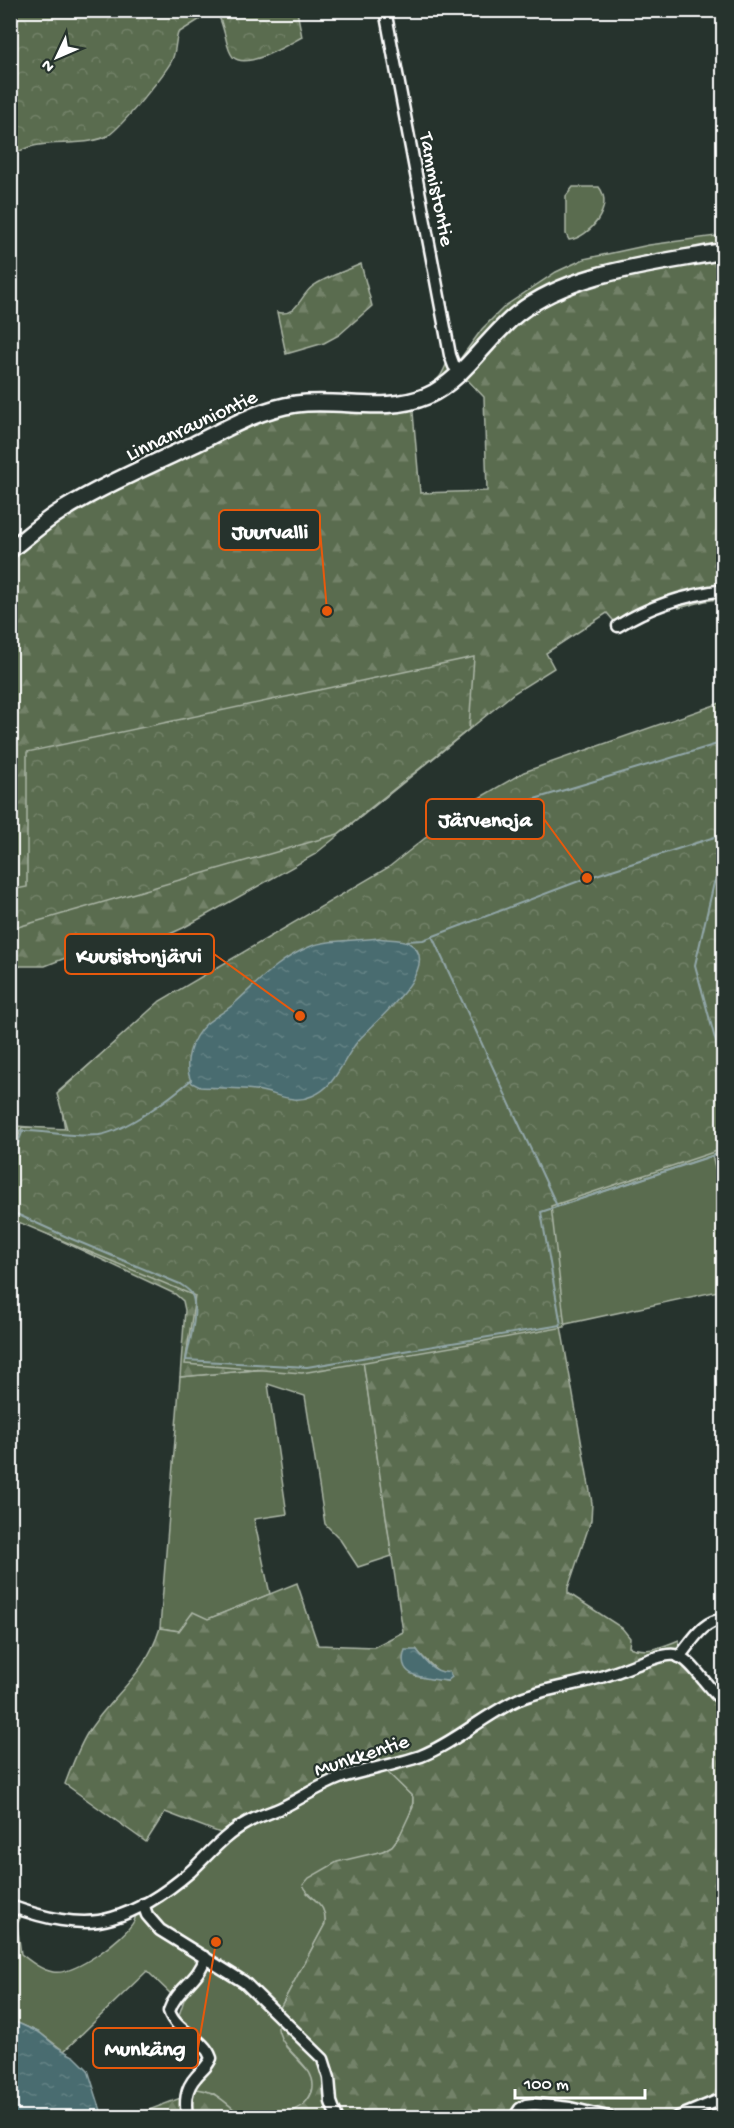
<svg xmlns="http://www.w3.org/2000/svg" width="734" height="2128" font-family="'Gochi Hand',sans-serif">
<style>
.grass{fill:#5a6c4f;stroke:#acb6a7;stroke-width:1.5}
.forest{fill:url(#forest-firs);stroke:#acb6a7;stroke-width:1.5;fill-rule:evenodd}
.park{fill:url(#park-crowns);stroke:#acb6a7;stroke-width:1.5}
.water{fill:url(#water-ripples);stroke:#92a7a9;stroke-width:1.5}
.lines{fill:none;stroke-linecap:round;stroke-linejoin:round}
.stream{stroke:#92a7a9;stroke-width:2}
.street-casing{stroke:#fff;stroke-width:15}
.secondary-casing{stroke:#fff;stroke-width:20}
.street{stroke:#26332d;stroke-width:10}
.secondary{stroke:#26332d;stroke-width:15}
.labels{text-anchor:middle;stroke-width:4.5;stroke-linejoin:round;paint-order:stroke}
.street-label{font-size:21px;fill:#fff;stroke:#26332d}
.leader{fill:none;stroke:#e8590c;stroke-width:2}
.callout-dot{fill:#e8590c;stroke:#26332d;stroke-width:2}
.callout{fill:#26332d;stroke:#e8590c;stroke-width:2}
.callout-label{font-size:22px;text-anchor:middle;font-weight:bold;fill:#fff}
</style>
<defs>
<pattern id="forest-firs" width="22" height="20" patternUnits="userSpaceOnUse" patternTransform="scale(1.5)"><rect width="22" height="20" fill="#5a6c4f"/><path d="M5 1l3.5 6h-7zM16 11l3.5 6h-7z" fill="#738269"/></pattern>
<pattern id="park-crowns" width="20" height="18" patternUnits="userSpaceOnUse" patternTransform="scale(1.5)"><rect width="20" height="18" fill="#5a6c4f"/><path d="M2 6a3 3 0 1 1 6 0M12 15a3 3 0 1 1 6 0" fill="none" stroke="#738269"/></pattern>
<pattern id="water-ripples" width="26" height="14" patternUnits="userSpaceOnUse" patternTransform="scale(1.5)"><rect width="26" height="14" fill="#496c6f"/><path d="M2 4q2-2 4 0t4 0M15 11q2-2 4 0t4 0" fill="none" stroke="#648285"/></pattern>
</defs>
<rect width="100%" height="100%" fill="#26332d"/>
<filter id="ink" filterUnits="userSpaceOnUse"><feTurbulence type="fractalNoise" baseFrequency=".0167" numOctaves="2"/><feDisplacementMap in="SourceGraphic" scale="12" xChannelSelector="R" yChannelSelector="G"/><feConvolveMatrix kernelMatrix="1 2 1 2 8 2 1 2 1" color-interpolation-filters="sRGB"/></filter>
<g filter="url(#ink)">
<g class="grass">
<path d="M 573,187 L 599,187 C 615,207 589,238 569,240 L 566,234 L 566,196 Z"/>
<path d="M 723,235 L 723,251 L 420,398 L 420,390 C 441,380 442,376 450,355 L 455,366 L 482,329 L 505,306 L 556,272 L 584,259 L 649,245 Z"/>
<path d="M 712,1155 L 723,1199 L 723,1290 L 561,1325 L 541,1212 Z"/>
<path d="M 362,1353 L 392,1556 L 358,1567 L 339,1538 L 325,1524 L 305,1396 L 268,1384 L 287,1514 L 254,1519 L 270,1594 L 179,1631 L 160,1628 L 180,1377 L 266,1369 Z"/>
<path d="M 382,1766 L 413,1797 C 413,1814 403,1832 392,1846 L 307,1893 C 319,1904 327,1907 325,1924 L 279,2010 L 286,2047 L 312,2075 L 314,2085 L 310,2096 L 304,2105 L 280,2117 L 243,2117 L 213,2093 L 191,2089 L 211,2058 L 176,2024 L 190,1982 L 171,1994 L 147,1971 L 64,2051 L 40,2033 L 11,2020 L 10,1906 L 24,1911 L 17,1924 L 21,1954 C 30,1961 41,1970 53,1972 C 74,1976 124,1939 134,1921 C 136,1917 136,1912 137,1907 L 228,1836 L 291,1803 Z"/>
</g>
<g class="forest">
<path d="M 723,251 L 723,598 L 705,601 L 679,608 L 681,598 L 618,626 L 607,613 L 546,653 L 554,668 L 514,693 L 314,855 L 183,928 L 146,945 L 129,950 L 113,953 L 98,954 L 83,951 L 45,966 L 21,966 L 11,968 L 11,550 L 47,521 L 274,409 L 412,401 L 420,493 L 487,491 L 484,397 L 459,371 L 541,298 Z"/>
<path d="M 361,264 L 372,306 L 339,335 L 324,343 L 286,354 L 277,312 C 297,318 300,295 313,286 C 327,276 346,271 361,264 Z"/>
<path d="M 723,892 L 723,1152 L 541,1212 L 592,1503 L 591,1520 L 568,1588 L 568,1593 L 622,1628 L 630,1638 L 629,1647 C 647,1654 661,1647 679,1640 L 680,1657 L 715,1694 L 723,1686 L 723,2117 L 280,2117 C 293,2112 307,2106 312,2092 C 319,2069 289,2056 281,2038 C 276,2028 277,2020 279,2010 L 325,1924 C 327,1902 312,1902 303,1885 L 309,1878 L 337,1862 L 383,1851 L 392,1846 L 399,1837 L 413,1807 L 413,1797 L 381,1766 L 343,1777 L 228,1836 L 165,1812 L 146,1842 L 65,1784 C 72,1766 79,1745 90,1729 C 116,1691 145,1676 160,1628 L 179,1631 L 193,1612 L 208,1619 L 297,1583 L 318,1645 L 374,1647 L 403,1632 L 362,1354 L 266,1369 L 180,1377 L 185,1310 L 183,1301 L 175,1294 L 11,1217 L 10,1143 L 17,1126 L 65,1130 L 59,1091 L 157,1006 ZM 417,1650 C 426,1663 439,1669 447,1681 L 415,1676 Z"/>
<path d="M 191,2089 C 214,2088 227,2104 243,2117 L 128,2118 L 186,2096 Z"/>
</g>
<g class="park">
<path d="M 11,10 L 213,10 L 213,11 L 178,33 C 175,42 176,51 172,60 C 166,73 121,127 109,135 C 104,138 97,140 91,141 C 64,146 33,138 11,157 Z"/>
<path d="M 214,11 L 297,11 L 302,37 C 287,45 247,70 233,57 C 228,51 227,43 225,35 C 222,26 221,16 214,11 Z"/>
<path d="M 474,657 L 469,729 L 338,834 L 11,929 L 11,890 L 27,887 L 27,752 Z"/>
<path d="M 723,702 L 723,1149 L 551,1206 L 565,1327 L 302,1373 L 185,1364 L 195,1296 L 11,1219 L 10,1158 L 22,1127 L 67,1129 L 57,1094 L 160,1001 L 389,867 L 465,806 L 524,772 Z"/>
</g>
<g class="water">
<path d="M 378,938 C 387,940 402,938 409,943 C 447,964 371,1025 358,1041 C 342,1060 337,1086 312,1096 C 292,1105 275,1092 255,1090 C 236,1088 218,1088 200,1087 L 192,1083 C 182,1064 191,1038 206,1024 C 215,1016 227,1011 236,1002 C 259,981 279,959 309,947 C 328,939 358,941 378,938 Z"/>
<path d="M 405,1650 L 417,1650 C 425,1661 435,1674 449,1672 L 452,1677 L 447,1681 C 427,1678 395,1679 405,1650 Z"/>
<path d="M 11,2020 L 40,2033 L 57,2047 L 75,2057 L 88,2070 L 103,2117 L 11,2117 Z"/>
</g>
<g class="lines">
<g class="stream">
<path d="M 445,826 L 724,742"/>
<path d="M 724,861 L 714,883 L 695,965 L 724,1072"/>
<path d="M 432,936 L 557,1206"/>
<path d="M 407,941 L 423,940 L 587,878 L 724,834"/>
<path d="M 10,1131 C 40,1129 70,1138 99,1135 C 126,1131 170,1098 191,1080"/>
<path d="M 10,1164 L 23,1130"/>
<path d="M 10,1211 L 67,1237 L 180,1284 C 184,1287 188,1289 191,1293 C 200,1308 189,1343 186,1360 L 307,1367 L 561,1325 L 541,1212 L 724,1152"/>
</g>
<defs>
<g id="street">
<path d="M 385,10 L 450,355 L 454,366 L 459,371"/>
<path d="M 618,626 C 651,605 685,595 724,590"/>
<path d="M 679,1657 C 691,1643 704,1618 724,1620"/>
<path d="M 143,1904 L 147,1915 L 160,1930 L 244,1982 L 323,2059 L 329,2078 L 331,2102 L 337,2118"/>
<path d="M 10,1906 C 41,1917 80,1928 112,1918 C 140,1910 168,1891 190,1872 C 208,1855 225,1834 248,1822 C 258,1816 270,1813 281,1808 C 302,1798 320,1785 342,1777 C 368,1769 395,1765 421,1756 C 456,1742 484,1715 519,1699 C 548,1687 581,1685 610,1674 C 624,1670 662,1652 675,1655 C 693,1659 708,1691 724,1702"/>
<path d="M 187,2118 C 185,2102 185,2089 196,2077 C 202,2070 208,2066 211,2058 C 204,2037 176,2033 169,2011 C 176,1989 200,1980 205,1957"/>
<path d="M 514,2118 L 520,2109 L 526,2105 L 534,2104 L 570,2108 L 612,2118"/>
<path d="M 676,2118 L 717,2101 L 724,2101"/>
</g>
<path id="secondary" d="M 10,550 C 27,537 43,522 61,511 C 104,485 150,465 195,444 C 227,428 260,409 296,404 C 340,398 384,414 427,396 C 462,381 487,338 517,314 C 571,271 657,264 724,251"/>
</defs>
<use href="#street" class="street-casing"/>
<use href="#secondary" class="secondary-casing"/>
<use href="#street" class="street"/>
<use href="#secondary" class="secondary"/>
</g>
</g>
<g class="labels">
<g class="street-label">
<text transform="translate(438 189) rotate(79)" y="7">Tammistontie</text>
<text transform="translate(191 424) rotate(-25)" y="7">Linnanrauniontie</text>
<text transform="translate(361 1754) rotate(-18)" y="7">Munkkentie</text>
</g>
</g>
<path class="leader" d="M327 611L320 530M587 878L544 819M300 1016L214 954M216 1942L198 2048"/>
<g class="callout-dot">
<circle cx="327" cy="611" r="6"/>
<circle cx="587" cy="878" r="6"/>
<circle cx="300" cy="1016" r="6"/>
<circle cx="216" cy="1942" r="6"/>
</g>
<g class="callout">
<rect x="219" y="510" width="101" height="40" rx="6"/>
<rect x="426" y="799" width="118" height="40" rx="6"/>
<rect x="65" y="934" width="149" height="40" rx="6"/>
<rect x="93" y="2028" width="105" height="40" rx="6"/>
</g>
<g class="callout-label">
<text x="270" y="538">Juurvalli</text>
<text x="485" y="826">Järvenoja</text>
<text x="139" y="962">Kuusistonjärvi</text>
<text x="145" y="2055">Munkäng</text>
</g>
<rect width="734" height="2128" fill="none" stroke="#26332d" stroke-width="36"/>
<rect x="18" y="18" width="698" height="2092" fill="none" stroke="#fff" stroke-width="2" filter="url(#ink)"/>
<g transform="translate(57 57) rotate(226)" stroke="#26332d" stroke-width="4.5" paint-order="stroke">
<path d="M0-4.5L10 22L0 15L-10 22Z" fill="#ffffff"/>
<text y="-9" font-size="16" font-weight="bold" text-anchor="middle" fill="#ffffff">N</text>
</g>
<path d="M515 2089v9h130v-9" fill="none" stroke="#ffffff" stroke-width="3"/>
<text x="524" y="2089" font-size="18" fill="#ffffff" stroke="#26332d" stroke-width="4.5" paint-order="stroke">100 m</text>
</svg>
